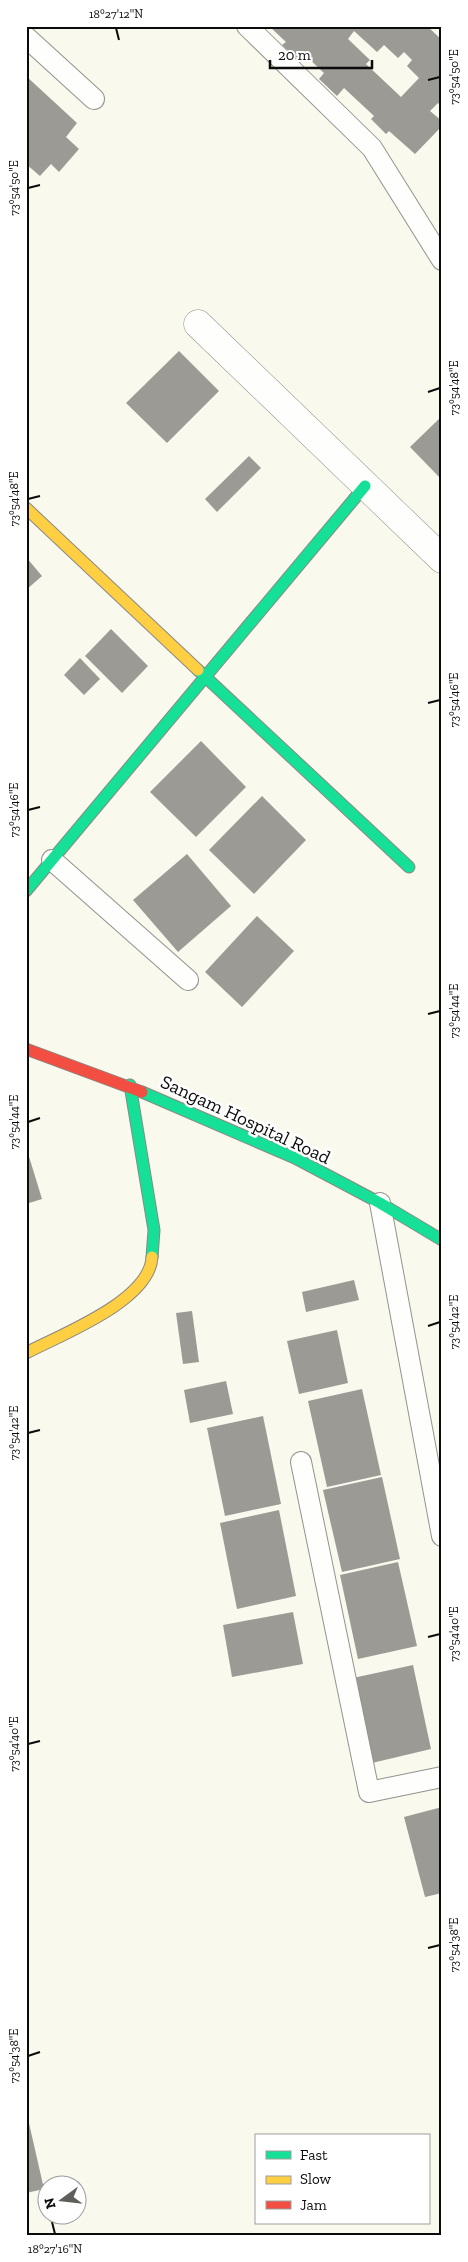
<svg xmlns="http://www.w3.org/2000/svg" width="468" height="2262" font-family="'Zilla Slab',serif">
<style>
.building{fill:#9c9a94;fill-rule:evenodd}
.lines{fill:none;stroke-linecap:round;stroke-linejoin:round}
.lane-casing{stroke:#93928d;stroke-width:22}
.street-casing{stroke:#93928d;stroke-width:29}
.fast-casing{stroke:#898984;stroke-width:13}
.slow-casing{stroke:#898984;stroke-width:13}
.jam-casing{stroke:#898984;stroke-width:13}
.lane{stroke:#fefefc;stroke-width:20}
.street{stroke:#fefefc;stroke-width:28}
.fast{stroke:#16e098;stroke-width:11}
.slow{stroke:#ffcf43;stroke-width:11}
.jam{stroke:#f24e42;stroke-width:11}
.ticks{fill:none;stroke:#0b0b0b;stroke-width:2}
.labels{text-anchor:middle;stroke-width:5;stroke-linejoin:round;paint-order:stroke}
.street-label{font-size:19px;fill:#0b0b0b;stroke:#fff}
.neatline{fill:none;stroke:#0b0b0b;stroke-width:2}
.ticks-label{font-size:12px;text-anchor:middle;fill:#0b0b0b}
</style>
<rect width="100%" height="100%" fill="#faf9ee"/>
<g class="building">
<path d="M 269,26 L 427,26 L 442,40 L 442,107 L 438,103 L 430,111 L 442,121 L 442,126 L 415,154 L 389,131 L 386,134 L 371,119 L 374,116 L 344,88 L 337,96 L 319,79 L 324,73 L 304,54 L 298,60 L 282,45 L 286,42 ZM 354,31 L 377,52 L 384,45 L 398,58 L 404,52 L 412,60 L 407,66 L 419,78 L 401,97 L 366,64 L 370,60 L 348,39 Z"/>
<path d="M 26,76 L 77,123 L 66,137 L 79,149 L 59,172 L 51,164 L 40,176 L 26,164 Z"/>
<path d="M 179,351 L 219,391 L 167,443 L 126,403 Z"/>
<path d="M 442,416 L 442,480 L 410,447 Z"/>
<path d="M 249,456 L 261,468 L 217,512 L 205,499 Z"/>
<path d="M 26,557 L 42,576 L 26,590 Z"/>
<path d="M 111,629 L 148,666 L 122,693 L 85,656 Z"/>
<path d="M 80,658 L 100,679 L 84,695 L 64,675 Z"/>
<path d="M 201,741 L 246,787 L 196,837 L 150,792 Z"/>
<path d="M 262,796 L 306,840 L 254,894 L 209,850 Z"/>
<path d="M 187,854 L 231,906 L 178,952 L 133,900 Z"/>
<path d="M 257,916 L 294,951 L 242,1007 L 205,972 Z"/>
<path d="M 27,1150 L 42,1199 L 26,1204 L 26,1151 Z"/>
<path d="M 354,1280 L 359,1300 L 306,1312 L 302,1292 Z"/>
<path d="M 192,1311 L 199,1362 L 183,1364 L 176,1313 Z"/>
<path d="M 337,1330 L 348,1383 L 299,1394 L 287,1341 Z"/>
<path d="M 226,1381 L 233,1414 L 190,1423 L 184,1390 Z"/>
<path d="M 362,1389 L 381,1475 L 327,1487 L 308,1401 Z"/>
<path d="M 263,1416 L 281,1504 L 225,1516 L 207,1428 Z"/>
<path d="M 382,1477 L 400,1559 L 342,1572 L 323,1490 Z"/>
<path d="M 279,1510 L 296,1596 L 237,1609 L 220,1523 Z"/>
<path d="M 398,1562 L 417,1646 L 358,1659 L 340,1575 Z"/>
<path d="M 293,1612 L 303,1664 L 232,1677 L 223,1625 Z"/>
<path d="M 413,1665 L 431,1749 L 372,1763 L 353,1678 Z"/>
<path d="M 442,1807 L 442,1893 L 425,1897 L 404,1817 Z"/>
<path d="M 26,2110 L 44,2189 L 26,2193 Z"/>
</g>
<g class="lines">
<defs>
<g id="lane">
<path d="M 247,26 L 372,148 L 442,260"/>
<path d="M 26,37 L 94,99"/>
<path d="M 52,860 L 188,980"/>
<path d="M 380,1203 L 442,1536"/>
<path d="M 301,1462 L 369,1792 L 442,1777"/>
</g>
<path id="street" d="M 198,324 L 442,559"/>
<g id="fast">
<path d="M 198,670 L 409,867"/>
<path d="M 26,891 L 365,486"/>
<path d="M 130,1085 L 154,1230 L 152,1257"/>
<path d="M 142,1092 L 295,1158 L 380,1203 L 442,1240"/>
</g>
<g id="slow">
<path d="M 26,508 L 198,670"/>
<path d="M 26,1353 C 60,1335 150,1301 152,1257"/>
</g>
<path id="jam" d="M 26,1049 L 142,1092"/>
</defs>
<use href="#lane" class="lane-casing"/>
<use href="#street" class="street-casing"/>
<use href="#fast" class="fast-casing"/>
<use href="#slow" class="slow-casing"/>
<use href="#jam" class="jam-casing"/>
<use href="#lane" class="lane"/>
<use href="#street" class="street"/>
<use href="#fast" class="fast"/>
<use href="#slow" class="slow"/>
<use href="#jam" class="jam"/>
</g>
<path class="ticks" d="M 116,28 L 119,40M 428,80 L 440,77M 28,188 L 40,185M 428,392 L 440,388M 28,499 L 40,496M 428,703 L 440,700M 28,810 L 40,807M 428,1014 L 440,1011M 28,1122 L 40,1118M 428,1326 L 440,1322M 28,1433 L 40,1430M 428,1637 L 440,1634M 28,1744 L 40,1741M 428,1948 L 440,1945M 28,2056 L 40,2052M 52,2222 L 55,2234"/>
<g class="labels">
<g class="street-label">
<text transform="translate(246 1119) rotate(25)" y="7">Sangam Hospital Road</text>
</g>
</g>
<rect width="468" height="2262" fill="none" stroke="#ffffff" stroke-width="55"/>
<rect x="255" y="2134" width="175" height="90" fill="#ffffff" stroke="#9d9d9d"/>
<rect x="266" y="2151" width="25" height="8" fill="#16e098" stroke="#9d9d9d"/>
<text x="300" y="2160" font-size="15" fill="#0b0b0b">Fast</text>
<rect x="266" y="2176" width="25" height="8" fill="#ffcf43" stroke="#9d9d9d"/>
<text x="300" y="2184" font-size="15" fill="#0b0b0b">Slow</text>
<rect x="266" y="2201" width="25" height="8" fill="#f24e42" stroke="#9d9d9d"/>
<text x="300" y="2210" font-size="15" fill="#0b0b0b">Jam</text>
<g transform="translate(62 2200) rotate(255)"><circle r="24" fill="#ffffff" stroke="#9d9d9d"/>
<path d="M0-4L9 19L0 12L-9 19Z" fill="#5f5e5a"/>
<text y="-8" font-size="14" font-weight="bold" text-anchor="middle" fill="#0b0b0b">N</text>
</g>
<path d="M270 60v8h102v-8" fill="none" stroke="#0b0b0b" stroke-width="2.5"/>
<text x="278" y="60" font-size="15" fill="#0b0b0b" stroke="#ffffff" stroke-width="4" paint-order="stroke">20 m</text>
<rect x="28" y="28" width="412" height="2206" class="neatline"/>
<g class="ticks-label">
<text x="116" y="18">18°27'12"N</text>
<text transform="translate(454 77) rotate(-90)" y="4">73°54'50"E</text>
<text transform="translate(14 188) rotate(-90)" y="4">73°54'50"E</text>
<text transform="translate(454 388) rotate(-90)" y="4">73°54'48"E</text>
<text transform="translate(14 499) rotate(-90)" y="4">73°54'48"E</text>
<text transform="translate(454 700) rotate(-90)" y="4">73°54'46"E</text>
<text transform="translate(14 810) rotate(-90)" y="4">73°54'46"E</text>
<text transform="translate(454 1011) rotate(-90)" y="4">73°54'44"E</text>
<text transform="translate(14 1122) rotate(-90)" y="4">73°54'44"E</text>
<text transform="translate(454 1322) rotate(-90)" y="4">73°54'42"E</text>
<text transform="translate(14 1433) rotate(-90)" y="4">73°54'42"E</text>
<text transform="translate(454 1634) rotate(-90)" y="4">73°54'40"E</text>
<text transform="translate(14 1744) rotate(-90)" y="4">73°54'40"E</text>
<text transform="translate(454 1945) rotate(-90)" y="4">73°54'38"E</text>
<text transform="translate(14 2056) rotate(-90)" y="4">73°54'38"E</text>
<text x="55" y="2253">18°27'16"N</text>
</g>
</svg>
